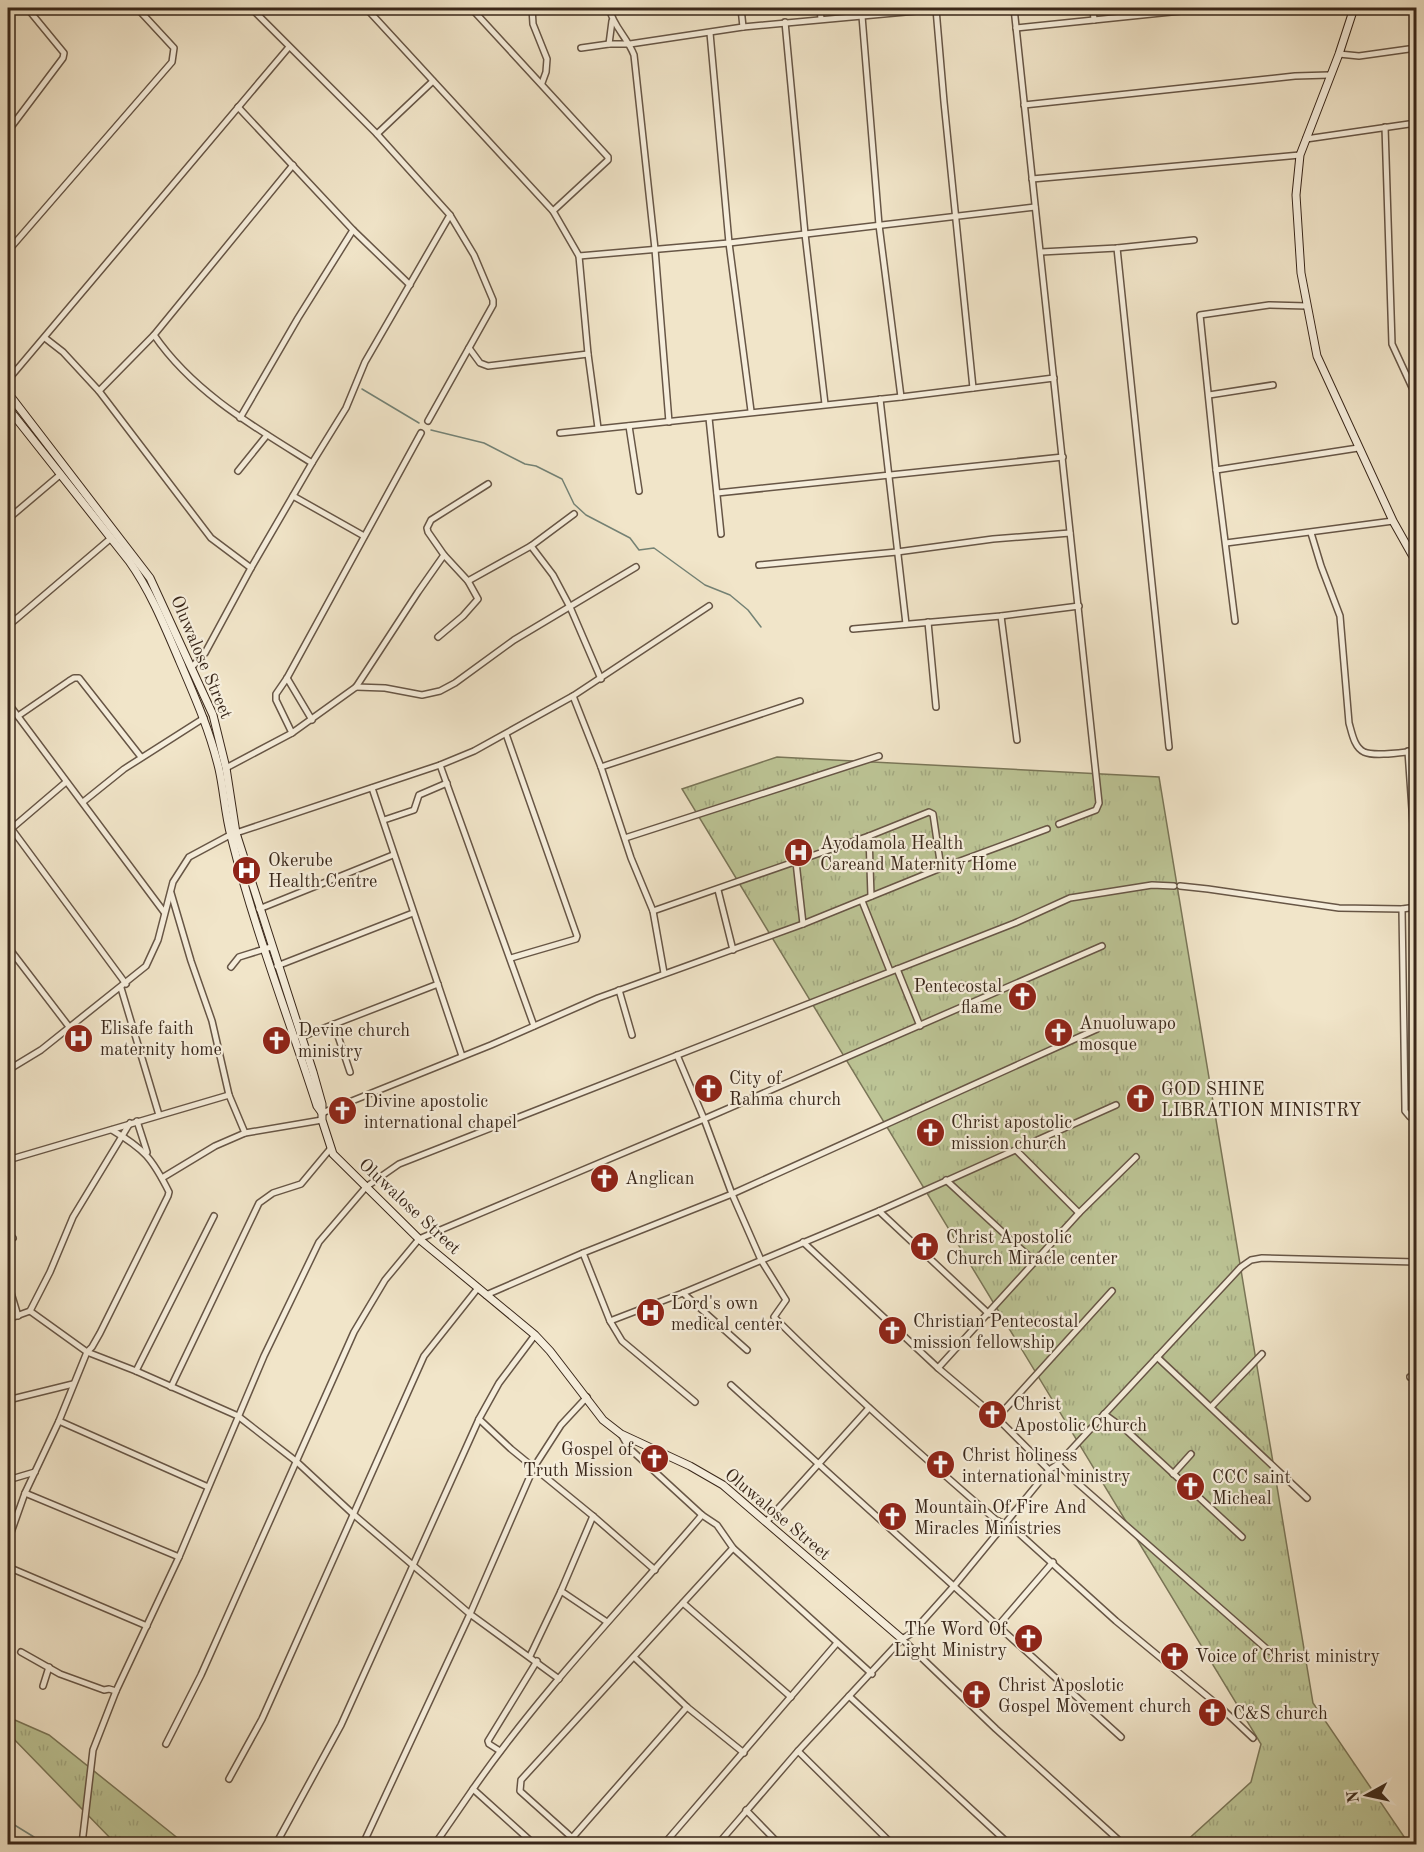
<svg xmlns="http://www.w3.org/2000/svg" width="1424" height="1852" font-family="'Old Standard TT',serif">
<style>
.grass{fill:url(#grass-tufts);stroke:#7a7658;stroke-width:1.5}
.lines{fill:none;stroke-linecap:round;stroke-linejoin:round}
.stream{stroke:#748275;stroke-width:1.5}
.street-casing{stroke:#675646;stroke-width:8}
.secondary-casing{stroke:#39271a;stroke-width:9}
.street{stroke:#f6eedc;stroke-width:5}
.secondary{stroke:#f6eedc;stroke-width:7}
.labels{text-anchor:middle;stroke-width:4.5;stroke-linejoin:round;paint-order:stroke}
.street-label{font-size:18px;fill:#39271a;stroke:#f6eedc}
.poi-label{font-size:18px;fill:#39271a;stroke:#f6eedc;text-anchor:start}
</style>
<defs>
<pattern id="grass-tufts" width="24" height="20" patternUnits="userSpaceOnUse" patternTransform="scale(1.5)"><rect width="24" height="20" fill="#bcc495"/><path d="M3 7l-1-3M5 7V3M7 7l1-3M15 17l-1-3M17 17v-4M19 17l1-3" fill="none" stroke="#a2a880"/></pattern>
</defs>
<rect width="100%" height="100%" fill="#f1e5c9"/>
<filter id="stains"><feTurbulence type="fractalNoise" baseFrequency=".00333" numOctaves="4"/><feColorMatrix values="0 0 0 0 .2 0 0 0 0 .09 0 0 0 0 .02 0 0 0 .5 -.17"/></filter>
<radialGradient id="worn" r=".72"><stop offset=".6" stop-color="#630" stop-opacity="0"/><stop offset="1" stop-color="#630" stop-opacity=".3"/></radialGradient>
<g class="grass">
<path d="M 777,757 L 1159,777 L 1313,1703 L 1409,1844 L 1183,1844 L 1251,1782 L 1261,1744 L 682,789 Z"/>
<path d="M 8,1717 L 49,1735 L 185,1844 L 116,1844 L 8,1733 Z"/>
</g>
<g class="lines">
<g class="stream">
<path d="M 362,389 L 419,423"/>
<path d="M 431,430 L 484,443 L 525,464 L 536,466 L 562,479 L 574,504 L 586,515 L 630,538 L 639,550 L 654,548 L 705,585 L 730,595 L 748,610 L 761,627"/>
<path d="M 8,1821 L 34,1837 L 40,1844"/>
</g>
<defs>
<g id="street">
<path d="M 251,8 L 377,134 L 450,215 L 474,255 L 493,300 L 493,305 L 428,421"/>
<path d="M 366,8 L 553,211 L 579,256 L 588,354 L 598,428"/>
<path d="M 471,8 L 608,157 L 608,160 L 553,211"/>
<path d="M 532,8 L 533,24 L 547,59 L 546,72 L 542,83"/>
<path d="M 609,8 C 613,26 627,37 634,55 L 655,249 L 669,422"/>
<path d="M 741,8 L 743,27"/>
<path d="M 820,8 L 821,19"/>
<path d="M 1014,8 L 1099,803 L 1096,810 L 1059,824"/>
<path d="M 1093,8 L 1094,20"/>
<path d="M 936,9 L 944,102 L 973,388"/>
<path d="M 862,16 L 879,225 L 901,397"/>
<path d="M 785,22 L 805,234 L 825,404"/>
<path d="M 1016,28 L 1210,8"/>
<path d="M 710,33 L 729,243 L 751,411"/>
<path d="M 609,44 L 612,21"/>
<path d="M 581,48 L 609,44 L 630,44 L 743,27 L 949,8"/>
<path d="M 1339,54 L 1359,56 L 1416,48"/>
<path d="M 1024,105 L 1295,76 L 1329,75"/>
<path d="M 238,107 L 353,230 L 410,285"/>
<path d="M 1385,127 L 1392,344 L 1416,396"/>
<path d="M 8,131 L 63,58 L 64,53 L 27,8"/>
<path d="M 377,134 L 433,81"/>
<path d="M 1306,139 L 1416,123"/>
<path d="M 1032,179 L 1300,155"/>
<path d="M 1117,248 L 1169,747"/>
<path d="M 8,251 L 172,62 L 174,48 L 137,8"/>
<path d="M 1041,252 L 1117,248 L 1194,240"/>
<path d="M 579,256 L 729,243 L 1035,207"/>
<path d="M 154,335 C 193,392 254,427 312,463"/>
<path d="M 45,338 L 63,352 L 99,391 L 211,538 L 251,568"/>
<path d="M 469,348 L 480,363 L 488,366 L 588,354"/>
<path d="M 8,380 L 289,47"/>
<path d="M 99,391 L 154,335 L 293,165"/>
<path d="M 1209,395 L 1273,385"/>
<path d="M 880,399 L 906,624"/>
<path d="M 240,418 L 298,318 L 353,230"/>
<path d="M 709,418 L 721,534"/>
<path d="M 629,426 L 639,491"/>
<path d="M 560,433 L 901,397 L 1054,378"/>
<path d="M 1216,470 L 1358,448"/>
<path d="M 238,471 L 267,435"/>
<path d="M 717,493 L 1063,457"/>
<path d="M 293,496 L 364,536"/>
<path d="M 8,519 L 61,474"/>
<path d="M 1311,533 L 1321,566 L 1340,616 L 1349,723 C 1352,733 1354,747 1364,752 C 1375,757 1404,752 1416,751"/>
<path d="M 1226,543 L 1393,521"/>
<path d="M 531,546 L 553,575 L 570,607 L 601,679"/>
<path d="M 759,565 L 897,552 L 993,539 L 1070,533"/>
<path d="M 468,581 L 531,546 L 574,514"/>
<path d="M 1001,616 L 1017,740"/>
<path d="M 1235,621 L 1216,470 L 1200,315 L 1269,305 L 1307,306"/>
<path d="M 928,622 L 936,707"/>
<path d="M 8,626 L 110,539"/>
<path d="M 853,629 L 1001,616 L 1079,606"/>
<path d="M 438,637 L 463,616 L 478,599 L 468,581 L 444,555 L 428,532 L 427,528 L 431,520 L 488,484"/>
<path d="M 191,668 L 205,653 L 251,568 L 312,463 L 346,408 L 365,362 L 450,215"/>
<path d="M 287,678 L 312,720"/>
<path d="M 356,687 L 385,688 L 422,695 L 440,691 L 455,683 L 514,640 L 636,567"/>
<path d="M 573,696 L 601,767 L 631,858 L 653,911 L 664,973"/>
<path d="M 8,703 L 164,912"/>
<path d="M 18,716 L 69,681 L 74,678 L 79,678 L 141,757"/>
<path d="M 292,733 L 276,700 L 276,694 L 287,678 L 421,433"/>
<path d="M 506,734 L 577,936 L 576,939 L 511,958"/>
<path d="M 1408,751 L 1416,867"/>
<path d="M 440,765 L 534,1026"/>
<path d="M 601,767 L 800,701"/>
<path d="M 226,768 L 292,733 L 356,687 L 418,592 L 444,555"/>
<path d="M 372,788 L 462,1056"/>
<path d="M 83,802 L 124,769 L 204,718"/>
<path d="M 384,820 L 414,810 L 419,795 L 447,783"/>
<path d="M 8,824 L 126,984"/>
<path d="M 11,829 L 66,782"/>
<path d="M 869,836 L 871,896"/>
<path d="M 625,838 L 879,756"/>
<path d="M 796,862 L 803,924"/>
<path d="M 1180,886 L 1208,889 L 1339,908 L 1402,909 L 1416,907"/>
<path d="M 718,890 L 733,950"/>
<path d="M 171,893 L 191,961 L 212,1021 L 229,1095 L 245,1133"/>
<path d="M 862,901 L 890,971"/>
<path d="M 259,909 L 393,855"/>
<path d="M 1402,909 L 1405,1107 L 1405,1111 L 1410,1117 L 1416,1116"/>
<path d="M 653,911 L 869,836 L 929,812 L 933,814 L 941,868"/>
<path d="M 8,947 L 70,1028"/>
<path d="M 277,966 L 413,913"/>
<path d="M 231,967 L 239,957 L 271,947"/>
<path d="M 897,969 L 920,1026"/>
<path d="M 121,988 L 159,1115"/>
<path d="M 619,990 L 632,1035"/>
<path d="M 334,1024 L 350,1072"/>
<path d="M 301,1037 L 438,984"/>
<path d="M 677,1055 L 704,1119 L 732,1194 L 761,1260 L 786,1300 L 774,1317 C 845,1388 920,1454 996,1520 L 1012,1527 L 1116,1621 L 1219,1706 L 1253,1738"/>
<path d="M 8,1070 L 41,1050 L 146,966 L 158,940 L 173,882 L 189,857 L 230,835 L 440,765 L 474,751 L 573,696 L 709,606"/>
<path d="M 322,1113 L 491,1045 L 598,998 L 803,924 L 941,868 L 1047,829"/>
<path d="M 137,1121 L 147,1152"/>
<path d="M 1016,1150 L 1079,1213"/>
<path d="M 8,1160 L 229,1095"/>
<path d="M 162,1178 L 215,1146 L 245,1133 L 322,1120"/>
<path d="M 946,1180 L 1035,1262"/>
<path d="M 879,1211 L 989,1314"/>
<path d="M 8,1240 L 13,1238"/>
<path d="M 803,1242 L 938,1368 L 997,1418 L 1049,1470"/>
<path d="M 583,1253 L 610,1321 L 622,1341 L 695,1402"/>
<path d="M 8,1283 L 18,1316"/>
<path d="M 683,1293 L 747,1350"/>
<path d="M 486,1295 L 583,1253 L 732,1194 L 1097,1029"/>
<path d="M 30,1311 L 87,1352 L 136,1371 L 238,1416 L 297,1462 L 353,1514 L 470,1614 L 559,1679"/>
<path d="M 8,1319 L 30,1311 L 50,1272 L 73,1217 L 130,1123"/>
<path d="M 610,1321 L 683,1293 L 879,1211 L 1116,1105"/>
<path d="M 1157,1357 L 1307,1498"/>
<path d="M 938,1368 L 1079,1213 L 1136,1157"/>
<path d="M 136,1371 L 214,1216"/>
<path d="M 1410,1377 L 1416,1376"/>
<path d="M 731,1385 L 1121,1737"/>
<path d="M 171,1387 L 259,1203 L 273,1193 L 301,1184 L 331,1148"/>
<path d="M 8,1400 L 73,1384"/>
<path d="M 1211,1407 L 1262,1354"/>
<path d="M 1104,1414 L 1126,1430 L 1242,1537"/>
<path d="M 997,1418 L 1112,1291"/>
<path d="M 479,1419 L 511,1449 L 593,1516 L 655,1570"/>
<path d="M 59,1421 L 208,1487"/>
<path d="M 621,1434 L 629,1448 L 702,1515 L 717,1525 L 733,1548 L 872,1674"/>
<path d="M 1058,1464 L 1073,1479 L 1269,1651"/>
<path d="M 1173,1474 L 1191,1454"/>
<path d="M 8,1480 L 35,1472"/>
<path d="M 25,1493 L 179,1557"/>
<path d="M 767,1521 L 869,1408"/>
<path d="M 8,1541 L 25,1493 L 59,1421 L 87,1352 L 92,1347 L 100,1333 L 168,1196 L 169,1192 C 152,1158 144,1149 112,1130"/>
<path d="M 8,1567 L 147,1626"/>
<path d="M 561,1591 L 607,1622"/>
<path d="M 683,1603 L 791,1697"/>
<path d="M 997,1627 L 1053,1562"/>
<path d="M 902,1639 L 996,1729 L 1123,1844"/>
<path d="M 21,1652 L 60,1674 L 104,1690 L 109,1689 L 116,1691"/>
<path d="M 530,1656 L 561,1591 L 593,1516"/>
<path d="M 634,1657 L 687,1707 L 744,1753"/>
<path d="M 43,1686 L 49,1667"/>
<path d="M 849,1696 L 1009,1844"/>
<path d="M 166,1744 L 201,1675 L 354,1332 L 385,1280 L 419,1239 L 704,1119 L 1102,946"/>
<path d="M 500,1751 L 489,1744 L 488,1741 L 537,1661"/>
<path d="M 798,1751 L 892,1844"/>
<path d="M 229,1779 L 262,1719 L 424,1356 L 478,1288"/>
<path d="M 746,1810 L 779,1844"/>
<path d="M 572,1838 L 687,1707"/>
<path d="M 82,1844 L 93,1750 L 116,1691 L 179,1557 L 264,1356 L 319,1242 L 366,1187 L 399,1164 L 1015,923 L 1070,898 L 1152,885 L 1174,886"/>
<path d="M 276,1844 L 341,1725 L 479,1419 L 499,1383 L 535,1335"/>
<path d="M 363,1844 L 470,1614 L 534,1467 L 561,1425 L 587,1397"/>
<path d="M 435,1844 L 473,1789"/>
<path d="M 534,1844 L 473,1789 C 541,1691 625,1605 702,1515"/>
<path d="M 579,1844 L 520,1791 L 521,1780 L 733,1548"/>
<path d="M 664,1844 L 837,1643"/>
<path d="M 718,1844 L 798,1751 L 902,1639 L 912,1633 L 954,1586 L 1049,1470 L 1058,1464 L 1241,1267 L 1251,1260 L 1262,1258 L 1416,1262"/>
</g>
<g id="secondary">
<path d="M 1354,8 L 1339,54 L 1300,155 L 1296,195 L 1301,273 L 1317,356 L 1393,521 L 1416,562"/>
<path d="M 8,393 L 150,578 L 213,715 L 226,768 L 236,833 L 313,1072 L 322,1104 L 322,1120 L 333,1154 L 419,1239 L 535,1335 L 550,1351 L 603,1420 L 621,1434 L 690,1466 L 723,1485 L 902,1639"/>
<path d="M 8,408 L 129,561 C 151,592 165,627 180,662 C 195,697 210,731 219,769 C 224,791 225,814 231,836 C 254,928 288,1016 317,1106 L 322,1113"/>
</g>
</defs>
<use href="#street" class="street-casing"/>
<use href="#secondary" class="secondary-casing"/>
<use href="#street" class="street"/>
<use href="#secondary" class="secondary"/>
</g>
<defs>
<symbol id="hospital-disc" viewBox="-11 -11 22 22"><circle r="9.5" fill="#8f2418" stroke="#f6eedc"/><path d="M-5-5h3v3.5h4V-5h3V5h-3V1.5h-4V5h-3Z" fill="#fff"/></symbol>
<symbol id="church-disc" viewBox="-11 -11 22 22"><circle r="9.5" fill="#8f2418" stroke="#f6eedc"/><path d="M-1.2-6h2.4v3.5h3.3v2.4h-3.3V6h-2.4V-.1h-3.3v-2.4h3.3Z" fill="#fff"/></symbol>
</defs>
<g fill-rule="evenodd">
<use href="#hospital-disc" x="782" y="836" width="33" height="33"/>
<use href="#hospital-disc" x="230" y="854" width="33" height="33"/>
<use href="#church-disc" x="1006" y="980" width="33" height="33"/>
<use href="#church-disc" x="1042" y="1016" width="33" height="33"/>
<use href="#hospital-disc" x="62" y="1022" width="33" height="33"/>
<use href="#church-disc" x="260" y="1024" width="33" height="33"/>
<use href="#church-disc" x="692" y="1072" width="33" height="33"/>
<use href="#church-disc" x="1124" y="1082" width="33" height="33"/>
<use href="#church-disc" x="326" y="1094" width="33" height="33"/>
<use href="#church-disc" x="914" y="1116" width="33" height="33"/>
<use href="#church-disc" x="588" y="1162" width="33" height="33"/>
<use href="#church-disc" x="908" y="1230" width="33" height="33"/>
<use href="#hospital-disc" x="634" y="1296" width="33" height="33"/>
<use href="#church-disc" x="876" y="1314" width="33" height="33"/>
<use href="#church-disc" x="976" y="1398" width="33" height="33"/>
<use href="#church-disc" x="638" y="1442" width="33" height="33"/>
<use href="#church-disc" x="924" y="1448" width="33" height="33"/>
<use href="#church-disc" x="1174" y="1470" width="33" height="33"/>
<use href="#church-disc" x="876" y="1500" width="33" height="33"/>
<use href="#church-disc" x="1012" y="1622" width="33" height="33"/>
<use href="#church-disc" x="1158" y="1640" width="33" height="33"/>
<use href="#church-disc" x="960" y="1678" width="33" height="33"/>
<use href="#church-disc" x="1196" y="1696" width="33" height="33"/>
</g>
<g class="labels">
<g class="street-label">
<text transform="translate(202 657) rotate(67)" y="6">Oluwalose Street</text>
<text transform="translate(410 1206) rotate(43)" y="6">Oluwalose Street</text>
<text transform="translate(778 1514) rotate(40)" y="6">Oluwalose Street</text>
</g>
<g class="poi-label">
<text x="820" y="849">Ayodamola Health<tspan x="820" dy="21">Careand Maternity Home</tspan></text>
<text x="268" y="866">Okerube<tspan x="268" dy="21">Health Centre</tspan></text>
<text x="1002" y="992" text-anchor="end">Pentecostal<tspan x="1002" dy="21">flame</tspan></text>
<text x="1079" y="1029">Anuoluwapo<tspan x="1079" dy="21">mosque</tspan></text>
<text x="100" y="1034">Elisafe faith<tspan x="100" dy="21">maternity home</tspan></text>
<text x="298" y="1036">Devine church<tspan x="298" dy="21">ministry</tspan></text>
<text x="729" y="1084">City of<tspan x="729" dy="21">Rahma church</tspan></text>
<text x="1161" y="1095">GOD SHINE<tspan x="1161" dy="21">LIBRATION MINISTRY</tspan></text>
<text x="364" y="1107">Divine apostolic<tspan x="364" dy="21">international chapel</tspan></text>
<text x="951" y="1128">Christ apostolic<tspan x="951" dy="21">mission church</tspan></text>
<text x="625" y="1184">Anglican</text>
<text x="946" y="1243">Christ Apostolic<tspan x="946" dy="21">Church Miracle center</tspan></text>
<text x="671" y="1309">Lord's own<tspan x="671" dy="21">medical center</tspan></text>
<text x="913" y="1327">Christian Pentecostal<tspan x="913" dy="21">mission fellowship</tspan></text>
<text x="1013" y="1410">Christ<tspan x="1013" dy="21">Apostolic Church</tspan></text>
<text x="633" y="1455" text-anchor="end">Gospel of<tspan x="633" dy="21">Truth Mission</tspan></text>
<text x="962" y="1461">Christ holiness<tspan x="962" dy="21">international ministry</tspan></text>
<text x="1212" y="1483">CCC saint<tspan x="1212" dy="21">Micheal</tspan></text>
<text x="914" y="1513">Mountain Of Fire And<tspan x="914" dy="21">Miracles Ministries</tspan></text>
<text x="1007" y="1635" text-anchor="end">The Word Of<tspan x="1007" dy="21">Light Ministry</tspan></text>
<text x="1195" y="1662">Voice of Christ ministry</text>
<text x="998" y="1691">Christ Aposlotic<tspan x="998" dy="21">Gospel Movement church</tspan></text>
<text x="1233" y="1719">C&amp;S church</text>
</g>
</g>
<rect width="1424" height="1852" fill="none" stroke="#f1e5c9" stroke-width="30"/>
<rect x="9" y="9" width="1406" height="1834" fill="none" stroke="#39271a" stroke-width="3"/>
<rect x="15" y="15" width="1394" height="1822" fill="none" stroke="#39271a" stroke-width="1.5"/>
<g transform="translate(1367 1795) rotate(262)" stroke="#f6eedc" stroke-width="4.5" paint-order="stroke">
<path d="M0-4.5L10 22L0 15L-10 22Z" fill="#39271a"/>
<text y="-9" font-size="16" font-weight="bold" text-anchor="middle" fill="#39271a">N</text>
</g>
<rect width="100%" height="100%" filter="url(#stains)"/>
<rect width="100%" height="100%" fill="url(#worn)"/>
</svg>
